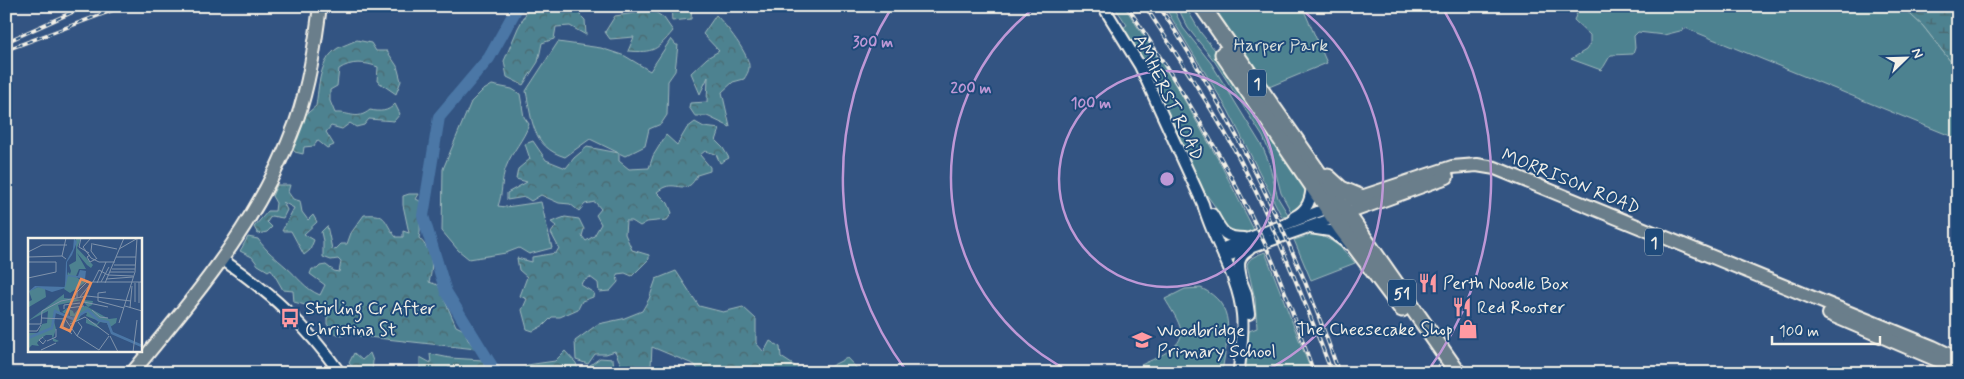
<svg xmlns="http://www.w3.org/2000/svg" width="1964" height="379" font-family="Mynerve,sans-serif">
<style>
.green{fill:#4d8290;stroke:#a0babc}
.forest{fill:url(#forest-crowns);stroke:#a0babc}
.wetland{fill:url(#wetland-marsh);stroke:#a0babc}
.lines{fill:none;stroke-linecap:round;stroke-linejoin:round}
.river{stroke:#4b77a6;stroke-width:12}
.minor-casing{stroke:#f4f1e8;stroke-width:14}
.major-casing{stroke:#f4f1e8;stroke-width:16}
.highway-casing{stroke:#f4f1e8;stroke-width:19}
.minor{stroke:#1f4a7a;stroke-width:10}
.major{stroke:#6b7e8b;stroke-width:12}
.highway{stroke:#6b7e8b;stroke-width:15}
.rail-casing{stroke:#f4f1e8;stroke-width:4}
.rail{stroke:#1f4a7a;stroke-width:2;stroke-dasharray:5.5;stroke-linecap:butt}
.ring{fill:none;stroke:#be98d6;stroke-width:2.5}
.labels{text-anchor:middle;stroke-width:4;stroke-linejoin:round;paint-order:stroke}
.shield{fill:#1f4a7a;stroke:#b4bfc7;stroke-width:1}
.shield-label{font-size:16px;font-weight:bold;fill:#f4f1e8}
.park-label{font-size:18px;fill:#dbe0db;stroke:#1f4a7a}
.street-label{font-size:18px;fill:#f4f1e8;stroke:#1f4a7a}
.poi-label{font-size:18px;fill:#f4f1e8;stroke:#1f4a7a;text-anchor:start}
.inset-river{fill:none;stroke:#4b77a6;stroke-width:2.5}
.inset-road{fill:none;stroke:#8093ab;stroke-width:1}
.view{fill:#ec8e59;fill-opacity:0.15;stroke:#ec8e59;stroke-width:2.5}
.inset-edge{fill:none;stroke:#f4f1e8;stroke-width:2.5}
.centre{fill:#be98d6;stroke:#1f4a7a;stroke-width:2.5}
.ring-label{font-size:15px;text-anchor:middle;font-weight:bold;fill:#be98d6;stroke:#1f4a7a;stroke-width:4;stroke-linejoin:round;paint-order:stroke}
</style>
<defs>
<pattern id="forest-crowns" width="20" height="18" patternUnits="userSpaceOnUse" patternTransform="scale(1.25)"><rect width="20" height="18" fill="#4d8290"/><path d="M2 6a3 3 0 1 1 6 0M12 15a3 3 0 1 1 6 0" fill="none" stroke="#4b686f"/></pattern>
<pattern id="wetland-marsh" width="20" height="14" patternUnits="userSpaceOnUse" patternTransform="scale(1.25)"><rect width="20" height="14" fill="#4d8290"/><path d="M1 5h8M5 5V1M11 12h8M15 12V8" fill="none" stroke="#4b686f"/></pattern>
</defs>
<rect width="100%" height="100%" fill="#335482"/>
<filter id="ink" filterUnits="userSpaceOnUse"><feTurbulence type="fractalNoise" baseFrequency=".02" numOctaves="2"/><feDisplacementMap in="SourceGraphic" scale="10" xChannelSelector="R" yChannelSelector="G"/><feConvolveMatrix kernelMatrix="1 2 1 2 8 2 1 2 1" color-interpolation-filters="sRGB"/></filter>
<g filter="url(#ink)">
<g class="green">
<path d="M 1114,6 L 1124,6 L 1177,87 L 1219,161 L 1254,230 L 1239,237 L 1227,231 L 1214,205 L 1201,187 L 1139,53 L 1123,28 L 1127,25 Z"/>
<path d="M 1164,6 L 1172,6 L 1183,28 L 1211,63 L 1262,146 L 1268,160 L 1278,198 L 1289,216 L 1282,217 L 1228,110 Z"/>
<path d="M 1177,6 L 1185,6 L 1201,33 L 1223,60 L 1307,186 L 1308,197 L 1293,215 L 1281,193 L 1272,158 L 1263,137 L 1215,62 L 1188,28 Z"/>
<path d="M 1210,6 L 1302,6 L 1327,63 L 1269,87 Z"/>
<path d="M 1580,6 L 1901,6 L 1923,26 L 1958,71 L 1958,139 L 1683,27 L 1684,30 L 1664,35 L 1638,32 L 1634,36 L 1635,48 L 1633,54 L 1611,55 C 1607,60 1605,66 1601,70 L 1571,59 L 1586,50 L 1590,44 L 1590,35 L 1574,20 Z"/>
<path d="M 671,39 L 676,45 L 678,45 L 675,71 L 668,81 L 667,115 L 661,124 L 649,129 L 645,146 L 625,156 L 590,139 L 565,157 C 532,147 532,120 526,91 L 558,42 L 601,48 L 625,56 L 650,71 Z"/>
<path d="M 492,85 L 512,89 L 520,94 L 524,117 L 529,124 C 524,140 512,151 506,167 C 501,179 503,193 498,206 L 506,207 L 541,202 L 552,248 L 529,254 L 519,248 L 506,253 L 469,259 L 458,250 L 442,231 L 443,169 L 471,102 L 482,91 Z"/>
<path d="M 1313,234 C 1332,238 1343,248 1355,263 L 1311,280 L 1294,240 Z"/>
<path d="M 1265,252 L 1312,373 L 1237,373 L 1246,347 L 1249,331 L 1257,328 L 1255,299 L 1247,265 C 1249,257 1258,255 1265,252 Z"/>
<path d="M 1201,288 C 1237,305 1228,334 1223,366 L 1219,373 L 1144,373 L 1141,365 C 1153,359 1184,348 1181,331 C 1179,320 1170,308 1165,299 L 1185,289 Z"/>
<path d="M 600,358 L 613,359 L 614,369 L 612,373 L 589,373 L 586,368 Z"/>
</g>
<g class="forest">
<path d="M 530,6 L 578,6 L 575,10 L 585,20 L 586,35 L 570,26 L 556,27 L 554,39 L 542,43 L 538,62 L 523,85 L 507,77 L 504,61 L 518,28 Z"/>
<path d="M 635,6 L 652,6 L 651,9 L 664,18 L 673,31 C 657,50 654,53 628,51 L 634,37 L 610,39 L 605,32 L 615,16 L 641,12 Z"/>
<path d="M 671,6 L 692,6 L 691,19 L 672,21 Z"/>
<path d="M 716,15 C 725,24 751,56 749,68 C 749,71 746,76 744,79 L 733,82 L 722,92 L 730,127 L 707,116 L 695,116 L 689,107 L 690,103 L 707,102 L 708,77 L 700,94 L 691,73 L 707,58 L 719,51 L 703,34 Z"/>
<path d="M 357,40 L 371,43 L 376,51 L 387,51 L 397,66 L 401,81 L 396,94 L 377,81 L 378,67 C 365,62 351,61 339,69 L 337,86 L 330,90 L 330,101 L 335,113 C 351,112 356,121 370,110 C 380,112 388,112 395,104 L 400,114 L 394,121 L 369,119 L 364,125 L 356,127 L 350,123 L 342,129 L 331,126 L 326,132 L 334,145 L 327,148 L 317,140 L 314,146 L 304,147 L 303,154 L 295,152 L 291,147 L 303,117 L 316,106 C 319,86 319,60 338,48 C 344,45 351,43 357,40 Z"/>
<path d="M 695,122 L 704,127 L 720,129 L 716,141 L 723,148 L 729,158 L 720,163 L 716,154 L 705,151 L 700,155 L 710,167 L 710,171 L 697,175 C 688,196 678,182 665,187 C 662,188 660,190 657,192 L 668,203 L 672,213 L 667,220 L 647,222 L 640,226 L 632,221 L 626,221 L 625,234 L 632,250 L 649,255 L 649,259 L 632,276 L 625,273 L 617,274 L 618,282 L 610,291 L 599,292 L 598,283 L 590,277 L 582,282 L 581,285 L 594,293 L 593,297 L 582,301 L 578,309 L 560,317 L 552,317 L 544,325 L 533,331 L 527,329 L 522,310 L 527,299 L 520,296 L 527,277 L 519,270 L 517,258 L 532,262 L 532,257 L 556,253 L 559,248 L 551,233 L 556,226 L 551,222 L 565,217 L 579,219 L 584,229 L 582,236 L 586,241 L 594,236 L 601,224 L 596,215 L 601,209 L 595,202 L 585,204 L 579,211 L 570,204 L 559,203 L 541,195 L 531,201 L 525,197 L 507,200 L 507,193 L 527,182 L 516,179 L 518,169 L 530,159 L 525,144 L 533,141 L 546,160 L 566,168 L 574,158 L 587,147 L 619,153 L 619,161 L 629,169 L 649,168 L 653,156 L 666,135 L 677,145 L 687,128 Z"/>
<path d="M 277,185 L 290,185 L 288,192 L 293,199 L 300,201 L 302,212 L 308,220 L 313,215 L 317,222 L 304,234 L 314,240 L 310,250 L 304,255 L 291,231 L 282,231 L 294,208 L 283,202 L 287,210 L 283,218 L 271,216 L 267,222 L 272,227 L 267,232 L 258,234 L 254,227 L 268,211 L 275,211 L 276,203 L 272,196 Z"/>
<path d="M 409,194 L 419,194 L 416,199 L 420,201 C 418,215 422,226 419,238 C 432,251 434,265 429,282 L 438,285 L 456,326 L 464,330 L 468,340 L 476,349 L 359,336 L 354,331 L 346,333 L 342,336 L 333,332 L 327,324 L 327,316 L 324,306 L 305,305 L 294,302 L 293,291 L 283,290 L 271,269 L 268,271 L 258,265 L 252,257 L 240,251 L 248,237 L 258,239 C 266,251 276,258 286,267 C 298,277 305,289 320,295 L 325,285 L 310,274 L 312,269 L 317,269 L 320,266 L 326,265 L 334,271 L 339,272 L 341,262 L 338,259 L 331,260 L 323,257 L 323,241 L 321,232 L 327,226 L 332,249 L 335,250 L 341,244 L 347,244 L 351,233 L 364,215 C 389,213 383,222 396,237 L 403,237 L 403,231 L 409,233 L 403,205 L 403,196 Z"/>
<path d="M 676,271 L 699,306 L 723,312 L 743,307 L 756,319 L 756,343 L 764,352 L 770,341 L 780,347 L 781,357 L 801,370 L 829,367 L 847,358 L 861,373 L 700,373 L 695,365 L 652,347 L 651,366 L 646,373 L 619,373 L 622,367 L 615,351 L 606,354 L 595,354 L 588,364 L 576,360 L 575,341 L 598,324 L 622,319 L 642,311 L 649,299 L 656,279 Z"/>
<path d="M 565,351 L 576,363 L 579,373 L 522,373 L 527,365 L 555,361 Z"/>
<path d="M 354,353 L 362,360 L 370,353 L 373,361 L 372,373 L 357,373 L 349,363 Z"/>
<path d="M 430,354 L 450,358 L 483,360 L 485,369 L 462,370 L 449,367 L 448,373 L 420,373 L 420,357 L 431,363 Z"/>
</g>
<path class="wetland" d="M 1901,6 L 1958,8 L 1958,71 L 1923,26 Z"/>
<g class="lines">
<path class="river" d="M 496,373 L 446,292 L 423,216 L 439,117 L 489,58 L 518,6"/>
<defs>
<g id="minor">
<path d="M 1103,6 L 1140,66 L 1203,204 C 1213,242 1238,274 1242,314 C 1244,332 1241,350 1239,369"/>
<path d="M 1212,214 C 1222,231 1223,238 1244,238"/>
<path d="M 1294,217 C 1308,210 1311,200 1312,184"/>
<path d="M 1310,228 L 1330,231 L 1348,244"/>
<path d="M 1221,249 L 1328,208"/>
<path d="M 1224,257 L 1334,218"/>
<path d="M 223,260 C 271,293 306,325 340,373"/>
<path d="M 1238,273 L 1246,293 L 1249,314"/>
<path d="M 1241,278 C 1238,265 1237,257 1249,250"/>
</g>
<g id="major">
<path d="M 1352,200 L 1452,167 L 1477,165 L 1495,168 L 1933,347 L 1958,359"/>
<path d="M 1339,216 L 1447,177"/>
<path d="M 1829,314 L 1958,369"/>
<path d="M 132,373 C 198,292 260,221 296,122 C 309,85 315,45 320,6"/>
</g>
<g id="highway">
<path d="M 1202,6 L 1458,373"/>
<path d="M 1223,54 L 1342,229 L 1402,309"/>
<path d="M 1328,177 L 1341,189 L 1360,197"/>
</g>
</defs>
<use href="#minor" class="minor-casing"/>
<use href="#major" class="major-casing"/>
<use href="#highway" class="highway-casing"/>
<use href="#minor" class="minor"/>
<use href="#major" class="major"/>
<use href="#highway" class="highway"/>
<defs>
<g id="rail">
<path d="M 1127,6 C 1177,82 1225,159 1264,242 C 1284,284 1298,329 1314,373"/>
<path d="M 1145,6 C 1177,55 1209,103 1237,154 C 1274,225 1304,298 1332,373"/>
<path d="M 1159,6 C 1235,121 1295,243 1339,373"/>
<path d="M 6,42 L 86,6"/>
<path d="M 6,50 L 124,6"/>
</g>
</defs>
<use href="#rail" class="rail-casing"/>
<use href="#rail" class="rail"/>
</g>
</g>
<g class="ring">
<circle cx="1167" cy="179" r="108"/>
<path d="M1071 372A216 216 0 0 1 1037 6M1297 6A216 216 0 0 1 1263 372"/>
<path d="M907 372A324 324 0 0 1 892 7M1442 7A324 324 0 0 1 1427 372"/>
</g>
<defs>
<symbol id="restaurant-bare" viewBox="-9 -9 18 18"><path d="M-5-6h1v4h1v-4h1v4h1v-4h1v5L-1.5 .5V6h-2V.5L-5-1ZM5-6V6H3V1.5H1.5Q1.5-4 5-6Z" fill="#ff9aa2" stroke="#1f4a7a" stroke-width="2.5" paint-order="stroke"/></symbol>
<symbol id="bus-bare" viewBox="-9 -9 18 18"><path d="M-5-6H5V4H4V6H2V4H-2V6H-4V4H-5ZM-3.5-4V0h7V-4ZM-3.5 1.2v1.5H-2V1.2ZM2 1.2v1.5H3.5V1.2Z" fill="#ff9aa2" stroke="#1f4a7a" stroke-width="2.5" paint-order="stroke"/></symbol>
<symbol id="shop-bare" viewBox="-9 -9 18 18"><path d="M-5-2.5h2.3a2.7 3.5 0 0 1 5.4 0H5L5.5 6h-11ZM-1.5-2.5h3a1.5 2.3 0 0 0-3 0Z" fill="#ff9aa2" stroke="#1f4a7a" stroke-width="2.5" paint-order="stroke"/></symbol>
<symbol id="school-bare" viewBox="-9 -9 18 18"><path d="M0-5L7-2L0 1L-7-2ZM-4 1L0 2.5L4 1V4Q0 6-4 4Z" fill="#ff9aa2" stroke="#1f4a7a" stroke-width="2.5" paint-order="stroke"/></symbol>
</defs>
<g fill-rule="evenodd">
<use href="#restaurant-bare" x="1414" y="269" width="28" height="28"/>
<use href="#restaurant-bare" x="1448" y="293" width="28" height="28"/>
<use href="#bus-bare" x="276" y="304" width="28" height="28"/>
<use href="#shop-bare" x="1454" y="315" width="28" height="28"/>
<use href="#school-bare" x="1128" y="326" width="28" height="28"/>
</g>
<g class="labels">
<g class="shield">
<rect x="1248" y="69.5" width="18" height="27" rx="4"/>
<rect x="1645" y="228.5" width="18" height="27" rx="4"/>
<rect x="1388" y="279.5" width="28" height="27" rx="4"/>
</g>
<g class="shield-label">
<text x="1257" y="89">1</text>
<text x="1654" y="248">1</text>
<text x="1402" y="299">51</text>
</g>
<g class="park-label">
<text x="1281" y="51">Harper Park</text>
</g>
<g class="street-label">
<text transform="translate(1169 97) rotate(64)" y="6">AMHERST ROAD</text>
<text transform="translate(1571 181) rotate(22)" y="6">MORRISON ROAD</text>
</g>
<g class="poi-label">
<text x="1443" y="289">Perth Noodle Box</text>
<text x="1477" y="313">Red Rooster</text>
<text x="305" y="314">Stirling Cr After<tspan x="305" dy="21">Christina St</tspan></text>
<text x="1453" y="335" text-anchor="end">The Cheesecake Shop</text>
<text x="1157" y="336">Woodbridge<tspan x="1157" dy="21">Primary School</tspan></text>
</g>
</g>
<g transform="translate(28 238)">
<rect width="114" height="114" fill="#335482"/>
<path d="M 48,0 L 53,0 L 49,10 L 65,27 L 63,30 L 59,27 L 49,15 L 58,31 L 51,31 L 48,38 L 53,43 L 61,42 L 42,55 L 36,51 L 40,34 L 42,36 L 43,33 L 41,27 L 48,23 ZM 10,49 L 17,50 L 18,59 L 1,69 L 0,64 L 4,62 L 1,53 ZM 36,56 L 36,60 L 65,63 L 64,67 L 60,69 L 54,62 L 30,67 L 33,77 L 27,75 L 25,79 L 28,91 L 25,100 L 31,103 L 28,104 L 25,103 L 24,97 L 18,97 L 15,99 L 18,103 L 14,99 L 9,105 L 11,108 L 4,107 L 0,111 L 0,95 L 10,95 L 14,86 L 19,85 L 20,73 L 0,83 Z" fill="#4d8290"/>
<path d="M 58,68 L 81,81 L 89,80 L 88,85 L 81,90 L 79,85 L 72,84 L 69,87 L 73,91 L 58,85 L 58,81 L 69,86 L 71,83 L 58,78 L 59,75 L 54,75 L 50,83 L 41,84 L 48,81 L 48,79 L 42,78 L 42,72 L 40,77 L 34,74 L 39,70 L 45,73 L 46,76 L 52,69 Z" fill="#4d8290"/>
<path d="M 46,0 L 49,4 L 44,17 L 39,24 L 39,37 L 50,38 L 52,32 L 58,33 L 57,41 L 40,38 L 37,50 L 24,54 L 10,49 L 0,54 L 7,48 L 37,49 L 38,24 L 45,11 Z" fill="#4b77a6"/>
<path class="inset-river" d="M 0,100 L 24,90 L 27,73 L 45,81 L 60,72 L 70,82 L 80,84 L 84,95 L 114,108"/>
<path class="inset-road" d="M 53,0 L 51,9 L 61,15M 63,0 L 55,9 L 63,20 L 71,24 L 87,24M 64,5 L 63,13 L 69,21M 65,6 L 89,11M 91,11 L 110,0M 0,14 L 14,7 L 39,7M 62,17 L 59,19 L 62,24 L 68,21M 34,18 L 38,0M 0,19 L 34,18 L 38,21M 88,19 L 108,19M 0,24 L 28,24 L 28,34 L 0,40M 86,27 L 107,27M 84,31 L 107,31M 82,34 L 106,34M 78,41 L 105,39M 65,44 L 71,32 L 80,37 L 105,38M 73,44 L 81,29M 69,45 L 78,24M 77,45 L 96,0M 107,45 L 107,64M 78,54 L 70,55 L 70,63 L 96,70M 52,59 L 64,44 L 114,44M 49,60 L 49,54 L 59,44M 56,64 L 80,69M 111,65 L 111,44M 97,68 L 114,73M 40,70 L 56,68M 102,70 L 104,48M 36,71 L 36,67 L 52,65M 64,72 L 72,79 L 80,80M 57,79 L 81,97M 14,80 L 37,81 L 49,98M 37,81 L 35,89 L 44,96M 91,85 L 107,34 L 109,0M 0,86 L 13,86 L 14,73 L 33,63 L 59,58 L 103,63M 42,86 L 57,79M 0,93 L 9,93 L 13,87M 49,98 L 54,89 L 50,84M 49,98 L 71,112M 82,98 L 90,114M 15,99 L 11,102 L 15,106 L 18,102M 19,103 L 28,99 L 28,91M 13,112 L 28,105M 71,112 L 81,98M 105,114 L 109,82"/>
<path class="view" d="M 53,41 L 63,45 L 42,93 L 33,89 Z"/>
<rect width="114" height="114" class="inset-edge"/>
</g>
<circle cx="1167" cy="179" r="8" class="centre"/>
<g class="ring-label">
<text x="873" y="47">300 m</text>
<text x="971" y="93">200 m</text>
<text x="1091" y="108">100 m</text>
</g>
<rect width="1964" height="379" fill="none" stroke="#1f4a7a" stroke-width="25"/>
<rect x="12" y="12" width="1939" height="354" fill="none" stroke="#f4f1e8" stroke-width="2" filter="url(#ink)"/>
<g transform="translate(1906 58) rotate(67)" stroke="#1f4a7a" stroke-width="4" paint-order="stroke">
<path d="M0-4L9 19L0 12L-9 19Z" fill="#f4f1e8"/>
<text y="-8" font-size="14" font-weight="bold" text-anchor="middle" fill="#f4f1e8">N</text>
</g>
<path d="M1772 336v8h108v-8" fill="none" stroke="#f4f1e8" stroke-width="2.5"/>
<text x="1779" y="336" font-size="15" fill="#f4f1e8" stroke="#1f4a7a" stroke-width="4" paint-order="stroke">100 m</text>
</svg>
